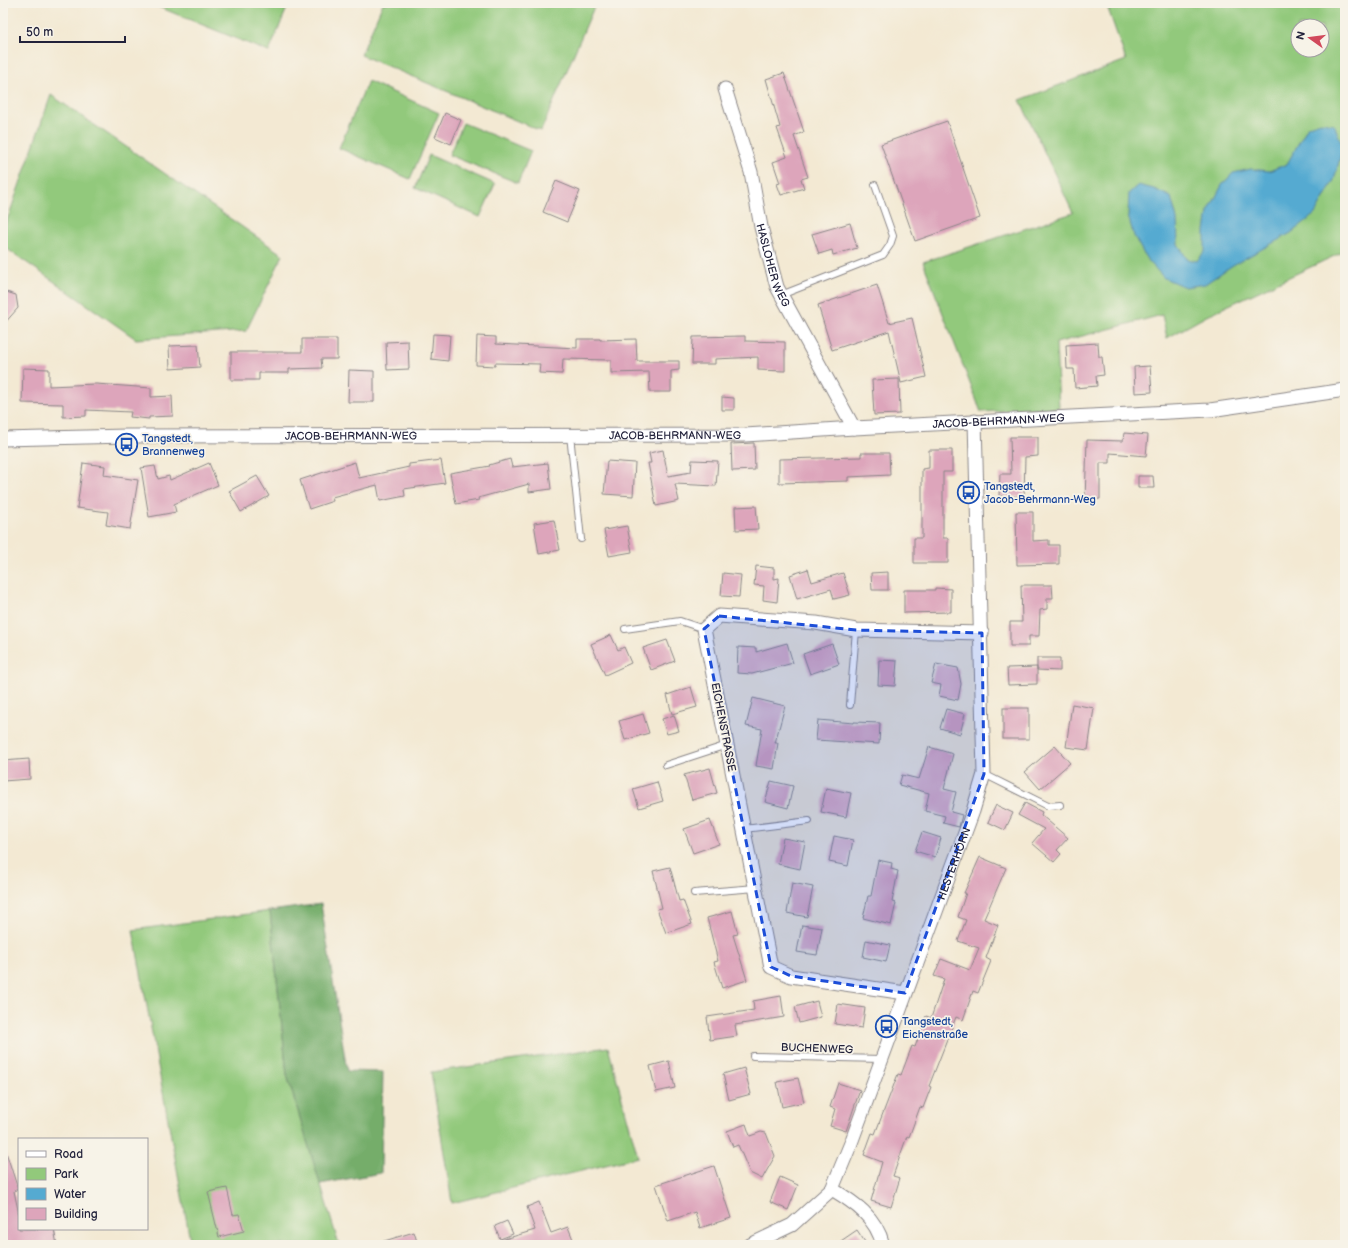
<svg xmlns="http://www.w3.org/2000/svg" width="1348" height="1248" font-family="'Balsamiq Sans',sans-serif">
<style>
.green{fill:#92c97b;stroke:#5a765b;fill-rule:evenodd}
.forest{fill:#75ad6b;stroke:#4c6853}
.water{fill:#55aad1;stroke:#3c6686}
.building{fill:#dda5bb}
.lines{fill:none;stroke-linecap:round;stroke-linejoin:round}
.lane-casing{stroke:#8a8687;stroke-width:8}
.street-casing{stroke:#8a8687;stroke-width:15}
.lane{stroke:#fff;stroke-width:6}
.street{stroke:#fff;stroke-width:13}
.marked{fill:#1d4ed8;fill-opacity:0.2;stroke:#1d4ed8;stroke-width:3;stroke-dasharray:8 5;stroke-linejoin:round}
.labels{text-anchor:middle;stroke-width:3.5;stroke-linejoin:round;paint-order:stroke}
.street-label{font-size:11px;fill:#22223b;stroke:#f7f3e8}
.transit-label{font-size:11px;fill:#164399;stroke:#f7f3e8;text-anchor:start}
</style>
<rect width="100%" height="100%" fill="#f7f3e8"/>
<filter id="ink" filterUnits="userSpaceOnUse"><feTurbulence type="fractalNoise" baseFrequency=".025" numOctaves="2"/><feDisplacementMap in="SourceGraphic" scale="8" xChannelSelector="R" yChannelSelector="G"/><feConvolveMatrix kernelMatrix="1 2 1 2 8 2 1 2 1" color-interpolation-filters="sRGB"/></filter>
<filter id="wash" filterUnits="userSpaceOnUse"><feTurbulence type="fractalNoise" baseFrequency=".012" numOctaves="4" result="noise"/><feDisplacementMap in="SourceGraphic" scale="16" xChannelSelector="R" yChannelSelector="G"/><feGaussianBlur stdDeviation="0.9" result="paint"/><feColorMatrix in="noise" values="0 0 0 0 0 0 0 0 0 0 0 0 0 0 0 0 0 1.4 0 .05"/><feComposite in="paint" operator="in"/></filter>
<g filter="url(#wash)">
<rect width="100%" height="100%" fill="#f3e9d3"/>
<g class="green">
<path d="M 149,3 L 289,3 L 269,52 Z"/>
<path d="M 383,3 L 585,3 L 594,7 L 541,131 L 361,55 Z"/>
<path d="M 1106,3 L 1345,3 L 1345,251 L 1212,313 L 1167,338 L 1162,315 L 1056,343 L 1059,408 L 981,412 L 923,262 L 1073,213 L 1020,100 L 1126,60 ZM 1298,26 L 1322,26 L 1322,50 L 1298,50 Z"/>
<path d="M 368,81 L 439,113 L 410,179 L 339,148 Z"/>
<path d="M 51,95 L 283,255 L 246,331 L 136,339 L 3,246 L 3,232 Z"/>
<path d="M 463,123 L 531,151 L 518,183 L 449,155 Z"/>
<path d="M 429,155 L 495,184 L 480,217 L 415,188 Z"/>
<path d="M 270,911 L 287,1075 L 339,1245 L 191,1245 L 133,930 Z"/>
<path d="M 608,1047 L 638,1157 L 452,1203 L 431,1072 Z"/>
</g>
<path class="forest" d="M 321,904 L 347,1071 L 383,1072 L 381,1173 L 320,1184 L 287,1075 L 270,911 Z"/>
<path class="water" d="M 1321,122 L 1334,124 L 1343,147 L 1334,180 L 1315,214 L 1291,233 L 1233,265 L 1205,284 L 1185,287 L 1164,278 L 1146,258 L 1134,236 L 1128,216 L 1129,193 L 1138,185 L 1154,189 L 1171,197 L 1177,219 L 1178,244 L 1187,259 L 1197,261 L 1205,251 L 1205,231 L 1208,212 L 1222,185 L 1233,173 L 1251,169 L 1269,171 L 1287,164 L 1308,126 Z"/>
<g id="blocks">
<g class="building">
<path d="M 784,73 L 804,132 L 794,136 L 808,177 L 801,179 L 804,188 L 781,195 L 777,184 L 780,183 L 773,162 L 787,157 L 777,128 L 780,127 L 766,79 Z"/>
<path d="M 445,113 L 461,120 L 451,144 L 435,137 Z"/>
<path d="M 947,121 L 980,218 L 915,241 L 881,144 Z"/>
<path d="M 556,181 L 580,191 L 567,222 L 543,212 Z"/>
<path d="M 850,223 L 857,248 L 833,255 L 832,250 L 819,254 L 812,234 Z"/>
<path d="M 877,285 L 889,323 L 912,318 L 926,377 L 901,383 L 889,331 L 832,350 L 818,305 Z"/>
<path d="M 3,291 L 16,295 L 18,308 L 3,325 Z"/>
<path d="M 433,334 L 450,335 L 448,361 L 431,359 Z"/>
<path d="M 477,336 L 496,337 L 496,344 L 577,348 L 577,339 L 600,339 L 600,340 L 636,339 L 637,361 L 679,361 L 679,370 L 671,371 L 671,392 L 650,392 L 649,372 L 611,373 L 611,360 L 563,359 L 562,374 L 539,373 L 540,364 L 495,363 L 495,366 L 476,365 Z"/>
<path d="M 745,336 L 745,341 L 785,342 L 785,371 L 758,370 L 758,357 L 715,359 L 715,364 L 692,364 L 693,337 Z"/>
<path d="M 302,339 L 337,339 L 337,359 L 321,359 L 322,368 L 289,369 L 289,373 L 259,373 L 259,380 L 231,380 L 231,352 L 302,352 Z"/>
<path d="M 408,341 L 409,369 L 387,370 L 386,342 Z"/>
<path d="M 1098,343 L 1099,357 L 1102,357 L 1104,375 L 1096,376 L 1097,386 L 1075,388 L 1074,369 L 1067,369 L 1066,345 Z"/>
<path d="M 198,345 L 200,367 L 170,369 L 169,346 Z"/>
<path d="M 1150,366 L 1152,392 L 1135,393 L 1134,367 Z"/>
<path d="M 23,368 L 49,369 L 49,386 L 96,384 L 151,388 L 151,397 L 172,396 L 173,416 L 149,417 L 149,419 L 130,417 L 131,412 L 86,410 L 86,416 L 63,417 L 63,404 L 22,403 Z"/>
<path d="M 349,370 L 374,371 L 374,402 L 348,402 Z"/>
<path d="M 899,379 L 900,414 L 874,415 L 872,380 Z"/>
<path d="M 722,397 L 734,398 L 734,410 L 722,410 Z"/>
<path d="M 1124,433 L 1148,435 L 1146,456 L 1110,453 L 1110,463 L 1100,463 L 1100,499 L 1085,500 L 1087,440 L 1123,441 Z"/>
<path d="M 1010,437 L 1038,437 L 1038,456 L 1025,457 L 1024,497 L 999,496 L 1000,474 L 1011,474 Z"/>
<path d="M 754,443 L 755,470 L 732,471 L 731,444 Z"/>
<path d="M 663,450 L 668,476 L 691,472 L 692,460 L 718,461 L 716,486 L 675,484 L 679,501 L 656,506 L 648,463 L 651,463 L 649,453 Z"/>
<path d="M 929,450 L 952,450 L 952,472 L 943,472 L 943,538 L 948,538 L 948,563 L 914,563 L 914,538 L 922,538 L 922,469 L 929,468 Z"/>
<path d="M 861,453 L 889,453 L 890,475 L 848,477 L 848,481 L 779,483 L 779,459 L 861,457 Z"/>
<path d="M 510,459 L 512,467 L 548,463 L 551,489 L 529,492 L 529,484 L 478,498 L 479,500 L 456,504 L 450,473 L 490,466 L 489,465 Z"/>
<path d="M 441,460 L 445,483 L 404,489 L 405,496 L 380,501 L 377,485 L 332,497 L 333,501 L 309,509 L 300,480 L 355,462 L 359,478 L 409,467 L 409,464 Z"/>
<path d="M 607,461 L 635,463 L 633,496 L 604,494 Z"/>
<path d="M 83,463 L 105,466 L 104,475 L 138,480 L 130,529 L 106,525 L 108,512 L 77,508 Z"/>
<path d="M 209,463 L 218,485 L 174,504 L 176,512 L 149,517 L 141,468 L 155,466 L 158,479 L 169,476 L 170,480 Z"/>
<path d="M 257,476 L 269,496 L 241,512 L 229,491 Z"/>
<path d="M 1138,476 L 1153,476 L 1154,488 L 1138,488 Z"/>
<path d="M 756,506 L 758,529 L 736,530 L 735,507 Z"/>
<path d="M 1016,512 L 1033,512 L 1033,541 L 1049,540 L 1049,545 L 1059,545 L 1059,564 L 1017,565 Z"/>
<path d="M 554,520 L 560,550 L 539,554 L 534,523 Z"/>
<path d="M 627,526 L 632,552 L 609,556 L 604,530 Z"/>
<path d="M 756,566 L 774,568 L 774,579 L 779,578 L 777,602 L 763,600 L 764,586 L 754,585 Z"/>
<path d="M 808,569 L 812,582 L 843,573 L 850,595 L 834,599 L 831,589 L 797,599 L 790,575 Z"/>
<path d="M 888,572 L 888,590 L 872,590 L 871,573 Z"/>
<path d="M 723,573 L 741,575 L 739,597 L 721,596 Z"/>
<path d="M 1021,585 L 1052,585 L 1053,598 L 1047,598 L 1047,609 L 1040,610 L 1039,636 L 1029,636 L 1029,646 L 1010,646 L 1010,622 L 1022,622 Z"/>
<path d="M 935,588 L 951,589 L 951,612 L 904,613 L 904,590 L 935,590 Z"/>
<path d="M 611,635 L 618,650 L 624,647 L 631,663 L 605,675 L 591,644 Z"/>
<path d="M 667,640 L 675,661 L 651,670 L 643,648 Z"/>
<path d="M 787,643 L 793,663 L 752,674 L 737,673 L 738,647 L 756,648 L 756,652 Z"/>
<path d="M 832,644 L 839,664 L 810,674 L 803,654 Z"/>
<path d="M 1037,658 L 1060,658 L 1060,671 L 1037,670 Z"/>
<path d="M 879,660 L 897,661 L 895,686 L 878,685 Z"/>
<path d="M 936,664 L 958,668 L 961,684 L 958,700 L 939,696 L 941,685 L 931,683 Z"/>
<path d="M 1037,667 L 1037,684 L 1008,685 L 1007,668 Z"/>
<path d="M 691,687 L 697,707 L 672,714 L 667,695 Z"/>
<path d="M 753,698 L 785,706 L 775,743 L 778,743 L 774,769 L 756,766 L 762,729 L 746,726 Z"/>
<path d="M 1072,704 L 1094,708 L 1088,750 L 1066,747 Z"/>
<rect x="1003" y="708" width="26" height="31"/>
<path d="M 946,709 L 965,714 L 960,734 L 940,728 Z"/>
<path d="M 643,714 L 649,733 L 625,740 L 619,721 Z"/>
<path d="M 674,715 L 679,731 L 667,734 L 662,719 Z"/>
<path d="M 818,720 L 854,723 L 854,722 L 880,723 L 879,744 L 816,740 Z"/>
<path d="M 1055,746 L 1070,763 L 1040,789 L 1025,772 Z"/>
<path d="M 929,747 L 953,754 L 944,789 L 956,792 L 951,812 L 962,815 L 959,827 L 943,823 L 945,816 L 925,811 L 929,793 L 899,785 L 902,775 L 919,779 Z"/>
<path d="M 29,759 L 30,779 L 3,781 L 3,761 Z"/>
<path d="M 710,768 L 717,793 L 692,800 L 684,775 Z"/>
<path d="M 771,781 L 793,786 L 788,808 L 765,802 Z"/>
<path d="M 657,782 L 663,801 L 639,808 L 633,789 Z"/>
<path d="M 826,788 L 851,793 L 846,817 L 821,812 Z"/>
<path d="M 1025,803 L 1042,812 L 1041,815 L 1068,838 L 1057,850 L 1061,854 L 1054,862 L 1032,843 L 1044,829 L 1018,815 Z"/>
<path d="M 996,805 L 1013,813 L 1005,830 L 988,822 Z"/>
<path d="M 710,820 L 719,844 L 693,853 L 684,829 Z"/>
<path d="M 922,832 L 941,838 L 935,857 L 915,851 Z"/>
<path d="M 834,836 L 853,840 L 848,866 L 829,862 Z"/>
<path d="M 783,838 L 805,842 L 800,869 L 778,864 Z"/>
<path d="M 980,857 L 1006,868 L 984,919 L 998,925 L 986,958 L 991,961 L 978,993 L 973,991 L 963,1020 L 956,1017 L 929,1086 L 931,1087 L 923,1108 L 920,1107 L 909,1137 L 907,1136 L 893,1176 L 900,1178 L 891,1207 L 871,1201 L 882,1162 L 864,1155 L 872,1133 L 875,1134 L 898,1074 L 901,1075 L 912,1046 L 915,1047 L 926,1016 L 931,1018 L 944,979 L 934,976 L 941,959 L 970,970 L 979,948 L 958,941 L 966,920 L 958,917 L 966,893 L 964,893 Z"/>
<path d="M 878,860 L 892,863 L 891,869 L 898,871 L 892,902 L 896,903 L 891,925 L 863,918 L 868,896 L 871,896 Z"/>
<path d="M 670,867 L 679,901 L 683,900 L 692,924 L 666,933 L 657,909 L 662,908 L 653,871 Z"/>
<path d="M 792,883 L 813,887 L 807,917 L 787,913 Z"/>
<path d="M 732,911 L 738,934 L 733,935 L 747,980 L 722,988 L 714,962 L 718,961 L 707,918 Z"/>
<path d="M 802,925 L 822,928 L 817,955 L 797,952 Z"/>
<path d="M 866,940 L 890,945 L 886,962 L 863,957 Z"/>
<path d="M 781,996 L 784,1017 L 735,1025 L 737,1036 L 710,1040 L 707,1017 L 754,1010 L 753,1001 Z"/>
<path d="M 817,1001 L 821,1017 L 799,1023 L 795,1007 Z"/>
<path d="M 838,1004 L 865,1008 L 862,1028 L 835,1024 Z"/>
<path d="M 669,1061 L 675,1088 L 656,1092 L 650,1066 Z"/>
<path d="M 744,1068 L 751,1094 L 729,1100 L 723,1074 Z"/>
<path d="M 798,1078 L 804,1102 L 782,1107 L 777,1082 Z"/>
<path d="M 838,1083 L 860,1090 L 846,1131 L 830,1126 L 835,1109 L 830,1107 Z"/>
<path d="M 746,1124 L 750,1136 L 761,1132 L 766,1133 L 775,1156 L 762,1179 L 750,1173 L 738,1145 L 733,1147 L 727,1131 Z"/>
<path d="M 5,1149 L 18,1189 L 14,1191 L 19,1215 L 19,1229 L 54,1229 L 57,1245 L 5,1245 L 3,1233 L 3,1150 Z"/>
<path d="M 714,1166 L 731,1218 L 700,1228 L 695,1212 L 668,1221 L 656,1185 Z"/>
<path d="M 780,1177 L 798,1185 L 788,1210 L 770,1202 Z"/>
<path d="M 227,1188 L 233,1215 L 239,1214 L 244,1231 L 219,1237 L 208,1192 Z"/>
<path d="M 539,1202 L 551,1233 L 568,1227 L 574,1242 L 566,1245 L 495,1245 L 495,1242 L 535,1230 L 527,1207 Z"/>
<path d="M 507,1221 L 513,1234 L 500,1239 L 495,1226 Z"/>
<path d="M 857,1230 L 867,1245 L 835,1245 Z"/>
<path d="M 414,1232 L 418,1245 L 381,1245 L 381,1242 Z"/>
</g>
</g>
</g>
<g filter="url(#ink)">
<use href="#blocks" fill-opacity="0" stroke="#8a8687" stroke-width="1"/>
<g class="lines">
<defs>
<g id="lane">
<path d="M 781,295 L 883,255 L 890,245 L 893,236 L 875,185"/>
<path d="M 570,435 L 581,539"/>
<path d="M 625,629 L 680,621 L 704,629"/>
<path d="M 850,705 L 856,630"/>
<path d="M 666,765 L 727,745"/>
<path d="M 984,774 L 1048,806 L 1060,805"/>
<path d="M 744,829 L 809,821"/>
<path d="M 694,893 L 756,888"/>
<path d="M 753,1056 L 881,1059"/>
</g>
<g id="street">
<path id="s1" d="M 725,89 L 751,172 L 761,227 L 777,287 L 854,428"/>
<path id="s2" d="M 3,439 L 127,436 L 745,435 L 854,428 L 1210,410 L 1345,390"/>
<path d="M 905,993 L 791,976 L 771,967 L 704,629 L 719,616 L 816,623 L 856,630 L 982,633"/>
<path d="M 832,1189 C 855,1203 876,1217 883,1245"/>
<path id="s3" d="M 750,1245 L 792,1225 L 832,1189 L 851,1143 L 973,811 L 984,774 L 975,421"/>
</g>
</defs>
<use href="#lane" class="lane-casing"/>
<use href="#street" class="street-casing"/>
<use href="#lane" class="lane"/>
<use href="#street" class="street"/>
</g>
</g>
<path class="marked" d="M 719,616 L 856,630 L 982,633 L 984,774 L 905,993 L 791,976 L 771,967 L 704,629 Z"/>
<defs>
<symbol id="bus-ring" viewBox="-11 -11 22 22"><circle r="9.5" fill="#f7f3e8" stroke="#1a4fb4" stroke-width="1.5"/><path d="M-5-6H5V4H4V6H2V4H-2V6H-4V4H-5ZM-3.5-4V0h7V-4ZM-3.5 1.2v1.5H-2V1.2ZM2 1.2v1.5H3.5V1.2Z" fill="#1a4fb4"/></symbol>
</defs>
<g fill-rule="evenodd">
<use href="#bus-ring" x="114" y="432" width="25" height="25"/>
<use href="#bus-ring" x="956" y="480" width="25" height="25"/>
<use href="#bus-ring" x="874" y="1014" width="25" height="25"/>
</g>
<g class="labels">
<g class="street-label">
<text dy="4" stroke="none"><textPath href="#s1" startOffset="183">HASLOHER WEG</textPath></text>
<text dy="4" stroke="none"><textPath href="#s2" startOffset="996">JACOB-BEHRMANN-WEG</textPath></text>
<text dy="4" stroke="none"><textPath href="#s2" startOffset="672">JACOB-BEHRMANN-WEG</textPath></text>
<text dy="4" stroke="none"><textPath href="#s2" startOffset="348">JACOB-BEHRMANN-WEG</textPath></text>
<text transform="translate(724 727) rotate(79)" y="4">EICHENSTRASSE</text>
<text dy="4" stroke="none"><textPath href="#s3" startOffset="448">HESTERHÖRN</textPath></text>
<text transform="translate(817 1048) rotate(2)" y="4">BUCHENWEG</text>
</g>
<g class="transit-label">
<text x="142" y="442">Tangstedt,<tspan x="142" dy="13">Brannenweg</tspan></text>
<text x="984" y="490">Tangstedt,<tspan x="984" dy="13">Jacob-Behrmann-Weg</tspan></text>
<text x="902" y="1025">Tangstedt,<tspan x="902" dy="13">Eichenstraße</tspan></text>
</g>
</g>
<rect width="1348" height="1248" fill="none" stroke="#f7f3e8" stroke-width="16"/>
<rect x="18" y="1138" width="130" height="92" fill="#f7f3e8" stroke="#a29fa3"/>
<rect x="26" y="1151" width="20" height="6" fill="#ffffff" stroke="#a29fa3"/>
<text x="54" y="1158" font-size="12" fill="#22223b">Road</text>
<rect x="26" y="1168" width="20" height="12" fill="#92c97b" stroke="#a29fa3"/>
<text x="54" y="1178" font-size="12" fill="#22223b">Park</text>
<rect x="26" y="1188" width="20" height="12" fill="#55aad1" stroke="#a29fa3"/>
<text x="54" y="1198" font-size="12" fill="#22223b">Water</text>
<rect x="26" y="1208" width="20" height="12" fill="#dda5bb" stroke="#a29fa3"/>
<text x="54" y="1218" font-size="12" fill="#22223b">Building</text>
<g transform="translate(1310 38) rotate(284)"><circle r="19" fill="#f7f3e8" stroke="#a29fa3"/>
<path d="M0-3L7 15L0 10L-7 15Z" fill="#d1495b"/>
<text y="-6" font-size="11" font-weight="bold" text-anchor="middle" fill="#22223b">N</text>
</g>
<path d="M20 36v6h105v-6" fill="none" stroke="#22223b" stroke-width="2"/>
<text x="26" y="36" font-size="12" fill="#22223b" stroke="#f7f3e8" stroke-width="3" paint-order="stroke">50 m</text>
</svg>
